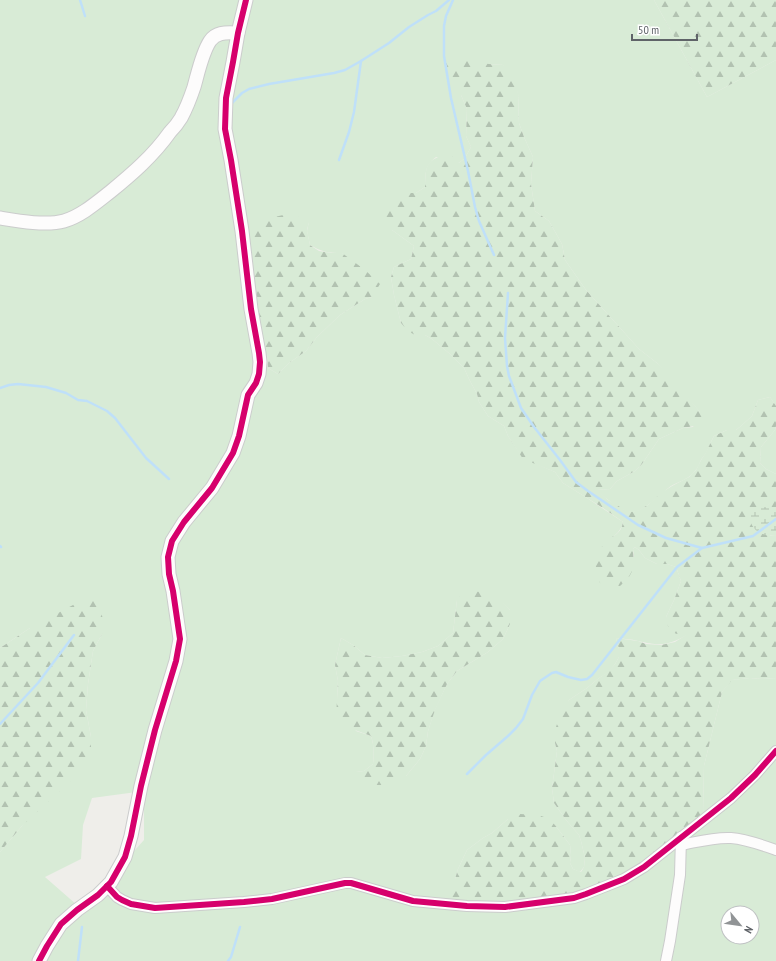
<svg xmlns="http://www.w3.org/2000/svg" width="776" height="961" font-family="'PT Sans Narrow',sans-serif">
<style>
.grass{fill:#d8ebd6;fill-rule:evenodd}
.forest{fill:url(#forest-firs)}
.wetland{fill:url(#wetland-marsh)}
.lines{fill:none;stroke-linecap:round;stroke-linejoin:round}
.stream{stroke:#bfe0f9;stroke-width:2.5}
.minor-casing{stroke:#cbcccc;stroke-width:12}
.tertiary-casing{stroke:#cbcccc;stroke-width:15}
.minor{stroke:#fdfcfc;stroke-width:10}
.tertiary{stroke:#fdfcfc;stroke-width:13}
.cycleway-casing{stroke:#fff;stroke-width:8}
.cycleway{stroke:#d6006c;stroke-width:6}
</style>
<defs>
<pattern id="forest-firs" width="22" height="20" patternUnits="userSpaceOnUse"><rect width="22" height="20" fill="#d8ebd6"/><path d="M5 1l3.5 6h-7zM16 11l3.5 6h-7z" fill="#b2c2b1"/></pattern>
<pattern id="wetland-marsh" width="20" height="14" patternUnits="userSpaceOnUse"><rect width="20" height="14" fill="#d8ebd6"/><path d="M1 5h8M5 5V1M11 12h8M15 12V8" fill="none" stroke="#b2c2b1"/></pattern>
</defs>
<rect width="100%" height="100%" fill="#efeeea"/>
<g class="grass">
<path d="M 0,0 L 654,0 L 707,97 L 776,60 L 776,406 L 770,397 L 758,400 L 752,416 L 741,426 L 736,430 L 727,430 L 714,436 C 711,441 709,447 706,453 C 704,456 702,458 701,460 C 699,464 698,468 695,471 C 689,479 680,481 671,486 C 661,493 645,511 633,512 C 623,513 604,497 596,490 L 610,489 L 617,481 L 635,471 L 642,464 L 659,439 L 683,428 L 693,427 L 700,412 L 657,363 L 639,349 L 586,290 L 565,260 L 562,244 L 549,221 L 535,211 L 531,184 L 533,157 L 524,137 L 519,123 L 518,93 L 503,65 L 489,64 L 461,95 L 467,109 L 466,136 L 471,147 L 465,158 L 459,163 L 436,157 C 424,167 426,172 425,187 L 416,193 L 405,193 L 392,230 L 414,246 L 411,259 L 394,267 L 391,277 L 394,295 L 401,323 L 415,335 L 425,335 L 432,339 L 450,354 L 464,368 L 470,381 L 477,394 L 479,402 L 488,416 L 504,426 L 508,436 L 523,458 L 555,472 L 563,483 L 587,498 L 623,522 C 621,533 612,537 604,544 L 634,557 L 633,549 L 635,547 L 639,550 L 645,558 L 657,564 L 667,564 L 676,567 L 681,581 L 674,600 L 666,617 L 682,631 L 686,631 L 687,635 C 667,646 660,646 638,641 C 631,639 624,639 616,638 L 619,649 L 619,657 L 615,664 L 609,672 L 599,678 L 587,688 L 569,700 L 555,743 L 557,751 L 552,788 L 554,803 L 566,820 L 579,835 L 581,841 L 585,858 L 584,867 L 580,872 L 573,869 L 570,863 L 571,855 L 570,845 L 555,825 L 508,819 L 492,833 L 483,838 L 467,850 L 458,869 L 455,879 L 556,900 L 703,813 L 704,766 L 722,692 L 731,680 L 750,678 L 762,679 L 776,678 L 776,961 L 0,961 L 0,852 L 22,826 L 91,737 L 86,710 L 88,684 L 93,651 L 102,634 L 30,628 L 0,648 ZM 309,221 L 307,231 L 310,245 C 322,252 328,253 342,253 L 372,297 L 365,299 L 340,315 L 317,337 L 306,351 L 289,363 L 278,374 L 268,368 L 267,354 ZM 457,600 L 500,600 L 510,610 L 510,624 L 503,639 L 488,652 L 457,671 L 447,684 L 435,709 L 428,731 L 426,746 L 420,759 L 406,776 L 356,772 L 364,771 L 373,764 C 374,754 374,745 371,736 L 356,731 L 337,699 L 338,681 L 335,665 L 341,638 L 353,645 L 365,655 L 382,658 L 402,656 L 422,652 L 438,646 L 453,633 ZM 144,791 L 144,840 L 124,862 L 106,891 L 77,905 L 45,877 L 81,859 L 83,825 L 92,798 ZM 728,913 L 752,913 L 752,937 L 728,937 Z"/>
<path d="M 776,426 L 776,474 L 766,469 L 760,463 L 761,447 L 775,430 Z"/>
</g>
<g class="forest">
<path d="M 654,0 L 776,0 L 776,60 L 707,97 Z"/>
<path d="M 468,61 L 489,64 L 503,65 L 507,67 L 516,78 L 518,93 L 519,123 L 524,137 L 533,157 L 531,184 L 535,211 L 549,221 L 562,244 L 565,260 L 586,290 L 639,349 L 657,363 L 673,379 L 700,412 L 705,424 L 683,428 L 659,439 L 642,464 L 635,471 L 617,481 L 610,489 L 597,490 L 608,500 L 625,510 L 632,512 L 639,510 L 648,505 L 661,493 L 672,486 L 689,477 L 696,470 L 701,460 L 705,454 L 714,436 L 727,430 L 736,430 L 741,426 L 752,416 L 758,400 L 770,397 L 776,406 L 776,426 L 775,430 L 761,447 L 760,463 L 766,469 L 776,474 L 776,507 L 758,507 L 770,536 L 776,536 L 776,678 L 762,679 L 750,678 L 732,680 L 722,692 L 704,766 L 703,813 L 693,828 L 649,864 L 556,900 L 458,907 L 449,899 L 453,881 L 455,879 L 458,869 L 467,850 L 483,838 L 492,833 L 508,819 L 520,814 L 538,815 L 547,818 L 555,825 L 570,845 L 571,855 L 570,863 L 573,869 L 581,872 L 584,867 L 585,858 L 581,841 L 579,835 L 566,820 L 554,803 L 552,788 L 557,751 L 555,743 L 555,730 L 560,715 L 569,700 L 587,688 L 599,678 L 608,672 L 615,664 L 619,657 L 619,649 L 616,638 L 638,641 L 646,644 L 661,645 L 675,642 L 686,635 L 686,631 L 682,631 L 677,634 L 669,631 L 666,617 L 674,600 L 681,581 L 676,567 L 667,564 L 657,564 L 645,558 L 639,550 L 635,547 L 633,549 C 634,568 635,573 620,586 L 600,583 C 599,579 597,575 596,571 C 594,565 601,546 605,542 C 614,535 621,534 623,522 L 603,508 L 563,483 L 555,472 L 523,459 L 508,436 L 504,426 L 488,416 L 479,402 L 477,394 L 470,381 L 464,368 L 450,354 L 432,339 L 425,335 L 415,335 L 408,331 L 401,323 L 394,295 L 391,277 L 394,267 L 411,259 L 414,246 L 392,230 L 385,221 L 387,212 L 395,195 L 405,193 L 416,193 L 425,187 C 426,164 425,161 449,153 L 459,163 L 465,158 L 471,147 L 466,136 L 467,109 L 461,95 L 445,62 Z"/>
<path d="M 283,215 L 294,215 L 309,221 L 307,230 L 310,245 L 319,251 L 332,253 L 342,253 L 365,270 L 380,284 L 372,297 L 365,299 L 340,315 L 317,337 L 306,351 L 289,363 L 278,374 L 268,368 L 267,354 L 254,306 L 254,222 Z"/>
<path d="M 464,591 L 487,592 L 500,599 L 510,610 L 510,624 L 503,639 L 488,652 L 457,671 L 447,684 L 435,710 L 428,731 L 426,746 L 420,759 L 406,776 L 387,785 L 372,785 L 355,772 L 364,771 L 373,764 C 374,754 374,745 371,736 L 344,726 L 336,718 L 337,699 L 338,681 L 335,665 L 341,638 L 353,645 L 365,655 L 382,658 L 402,656 L 422,652 L 438,646 L 453,633 L 457,600 Z"/>
<path d="M 96,597 L 100,606 L 103,620 L 102,634 L 93,651 L 88,684 L 86,710 L 91,737 L 91,750 L 78,774 L 22,826 L 0,852 L 0,648 L 30,628 L 73,605 Z"/>
</g>
<path class="wetland" d="M 757,507 L 776,507 L 776,536 C 761,536 751,531 749,515 Z"/>
<g class="lines">
<g class="stream">
<path d="M 80,0 L 85,16"/>
<path d="M 453,0 L 446,16 L 444,26 L 444,56 L 451,98 L 468,171 L 475,207 L 479,221 L 494,255"/>
<path d="M 231,104 L 242,93 L 249,89 L 269,84 L 334,73 L 345,70 L 361,61 L 389,43 L 409,27 L 428,15 L 436,11 L 449,0"/>
<path d="M 339,160 L 349,132 L 354,112 L 361,61"/>
<path d="M 508,293 L 505,338 L 507,366 L 509,376 L 521,408 L 534,427 L 560,460 L 576,482 L 588,491 L 638,525 L 666,538 L 702,548"/>
<path d="M 0,388 L 9,385 L 18,384 L 46,387 L 66,393 L 78,400 L 87,401 L 107,411 L 115,418 L 146,458 L 169,479"/>
<path d="M 0,546 L 1,547"/>
<path d="M 0,724 L 38,683 L 74,635"/>
<path d="M 467,774 L 486,755 L 508,736 L 516,728 L 523,719 L 532,695 L 540,681 L 552,673 L 556,672 L 568,677 L 581,680 L 587,679 L 592,675 L 677,567 L 702,548 L 753,536 L 776,519"/>
<path d="M 78,961 L 82,927"/>
<path d="M 228,961 L 231,957 L 240,927"/>
</g>
<defs>
<g id="minor">
<path d="M 681,845 C 697,842 714,837 731,838 C 746,839 762,845 776,850"/>
<path d="M 107,886 L 117,897 L 122,900 L 131,904 L 155,908 L 244,902 L 272,899 L 345,883 L 351,883 L 413,901 L 467,906 L 505,907 L 574,898 L 586,894 L 624,879 L 644,867 L 731,798 L 755,775 L 776,751"/>
<path d="M 666,961 L 670,941 L 680,875 L 681,837"/>
</g>
<g id="tertiary">
<path d="M 0,218 C 18,221 46,226 64,221 C 81,216 96,203 110,192 C 132,174 153,156 170,132 C 174,128 178,123 181,118 C 186,109 191,96 194,87 C 198,73 202,53 210,41 C 217,31 228,33 238,33"/>
<path d="M 39,961 L 47,946 L 61,924 L 77,910 L 98,895 L 111,882 L 125,857 L 131,836 L 141,786 L 155,730 L 176,661 L 180,639 L 173,591 L 169,574 L 168,557 L 172,541 L 184,522 L 212,488 L 233,453 L 239,436 L 248,395 L 256,383 L 259,374 L 260,362 L 259,353 L 251,309 L 242,231 L 231,160 L 225,129 L 226,98 L 233,62 L 238,33 L 246,0"/>
</g>
</defs>
<use href="#minor" class="minor-casing"/>
<use href="#tertiary" class="tertiary-casing"/>
<use href="#minor" class="minor"/>
<use href="#tertiary" class="tertiary"/>
<defs>
<g id="cycleway">
<path d="M 107,886 L 117,897 L 122,900 L 131,904 L 155,908 L 244,902 L 272,899 L 345,883 L 351,883 L 413,901 L 467,906 L 505,907 L 574,898 L 586,894 L 624,879 L 644,867 L 731,798 L 755,775 L 776,751"/>
<path d="M 39,961 L 47,946 L 61,924 L 77,910 L 98,895 L 111,882 L 125,857 L 131,836 L 141,786 L 155,730 L 176,661 L 180,639 L 173,591 L 169,574 L 168,557 L 172,541 L 184,522 L 212,488 L 233,453 L 239,436 L 248,395 L 256,383 L 259,374 L 260,362 L 259,353 L 251,309 L 242,231 L 231,160 L 225,129 L 226,98 L 233,62 L 238,33 L 246,0"/>
</g>
</defs>
<use href="#cycleway" class="cycleway-casing"/>
<use href="#cycleway" class="cycleway"/>
</g>
<g transform="translate(740 925) rotate(119)"><circle r="19" fill="#ffffff" stroke="#bfc1c3"/>
<path d="M0-3L7 15L0 10L-7 15Z" fill="#919496"/>
<text y="-6" font-size="11" font-weight="bold" text-anchor="middle" fill="#5f6368">N</text>
</g>
<path d="M632 34v6h65v-6" fill="none" stroke="#5f6368" stroke-width="2"/>
<text x="638" y="34" font-size="12" fill="#5f6368" stroke="#ffffff" stroke-width="3" paint-order="stroke">50 m</text>
</svg>
